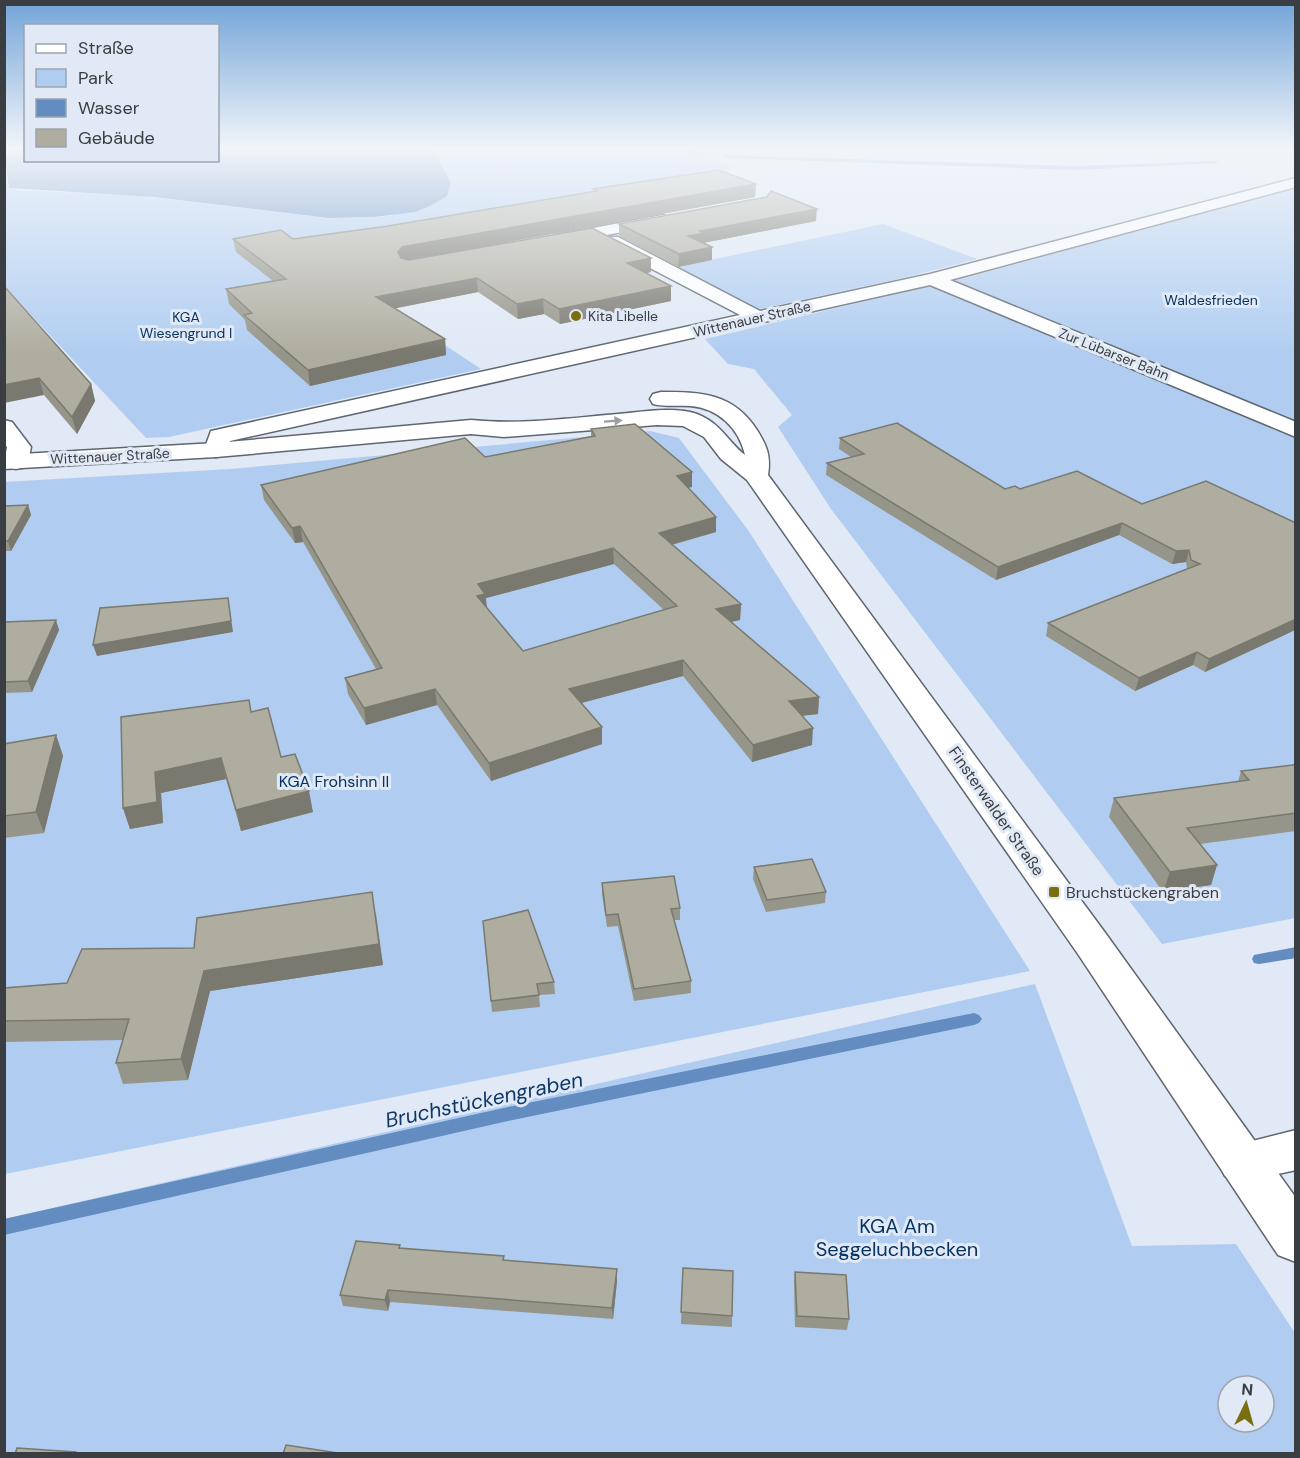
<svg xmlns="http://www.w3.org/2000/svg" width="1300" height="1458" font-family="'DM Sans',sans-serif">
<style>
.green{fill:#b0cdf1;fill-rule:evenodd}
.water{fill:#638cc0}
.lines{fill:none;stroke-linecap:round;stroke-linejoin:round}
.stream{fill:#638cc0;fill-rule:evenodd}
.minor-casing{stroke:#5e6670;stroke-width:3}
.tertiary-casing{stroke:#5e6670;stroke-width:3}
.minor{fill:#fff;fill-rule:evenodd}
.tertiary{fill:#fff;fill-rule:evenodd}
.wall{fill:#969589;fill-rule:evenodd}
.shaded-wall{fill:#7a796f}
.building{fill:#afad9f;stroke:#7a796f;stroke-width:1.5;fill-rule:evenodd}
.oneway{fill:#9c9ea0}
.poi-dot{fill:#7b6e0c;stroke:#e0e9f5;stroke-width:2}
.labels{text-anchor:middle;stroke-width:6;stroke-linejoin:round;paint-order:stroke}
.far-park-label{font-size:14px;fill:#073363;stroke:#e0e9f5}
.far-poi-label{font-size:14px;fill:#3a3d42;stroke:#e0e9f5;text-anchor:start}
.far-street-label{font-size:14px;fill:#3a3d42;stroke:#e0e9f5}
.park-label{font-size:16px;fill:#073363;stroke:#e0e9f5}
.street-label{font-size:16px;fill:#3a3d42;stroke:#e0e9f5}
.poi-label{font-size:16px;fill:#3a3d42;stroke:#e0e9f5;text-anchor:start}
.near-park-label{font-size:20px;fill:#073363;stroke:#e0e9f5}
.near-water-label{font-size:21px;font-style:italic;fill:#0d3869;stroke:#e0e9f5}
</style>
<rect width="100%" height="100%" fill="#e0e9f5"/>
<g class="green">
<path d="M 433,149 L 681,149 L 733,168 L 534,202 L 590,231 L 584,232 L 527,203 L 290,243 L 481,369 L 169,437 L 146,438 L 5,287 L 4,164 L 9,188 L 18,190 L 142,196 L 310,216 L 356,218 L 391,216 L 451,183 Z"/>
<path d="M 1295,188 L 1295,426 L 950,282 Z"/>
<path d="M 883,224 L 977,259 L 907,277 L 755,310 L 672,268 Z"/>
<path d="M 939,284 L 1295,434 L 1295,918 L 1162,944 L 831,509 L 778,427 L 792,415 L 754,369 L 728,364 L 705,339 Z"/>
<path d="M 650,431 L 679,438 L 748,530 L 1030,971 L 5,1174 L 4,482 L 230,469 Z"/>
<path d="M 1035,984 L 1132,1246 L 1236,1244 L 1295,1333 L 1295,1453 L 5,1453 L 4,1219 ZM 1228,1386 L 1264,1386 L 1264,1422 L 1228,1422 Z"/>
</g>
<path class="water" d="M 17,149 L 25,149 L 26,160 L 218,160 L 218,149 L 433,149 L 451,183 L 447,196 L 430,206 L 415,212 L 374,217 L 329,218 L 154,197 L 9,188 L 5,158 Z"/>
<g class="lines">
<g class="stream">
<path d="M 683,149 L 689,149 L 706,155 L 701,156 Z"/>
<path d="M 724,155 L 1076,166 L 1216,161 L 1219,163 L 1076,170 L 726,158 Z"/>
<path d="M 1296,947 L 1296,958 L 1259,964 L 1254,963 L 1252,959 L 1254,955 L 1259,954 Z"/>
<path d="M 974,1013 L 979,1015 L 982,1019 L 979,1023 L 974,1025 L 508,1121 L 4,1235 L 4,1219 L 508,1107 Z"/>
</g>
<defs>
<g id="minor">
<path d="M 1296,178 L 1296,187 L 950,280 L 1296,422 L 1296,437 L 930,285 L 230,441 L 224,455 L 216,457 L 208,455 L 204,450 L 211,431 L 740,315 L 606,245 L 604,241 L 606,237 L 618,237 L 760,311 L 930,274 Z"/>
<path d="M 663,215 L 671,220 L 669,223 L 555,245 L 547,240 L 555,235 Z"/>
<path d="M 4,420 L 12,422 L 31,447 L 28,462 L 25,467 L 16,469 L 7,467 L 4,463 L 7,447 L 4,444 Z"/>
<path d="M 1296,1130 L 1296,1170 L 1242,1182 L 1225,1176 L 1218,1162 L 1225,1148 Z"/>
</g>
<path id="tertiary" d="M 661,392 C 702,392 733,393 757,430 C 767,446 771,456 768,475 L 1106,934 L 1296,1198 L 1296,1262 L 1278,1255 L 1078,954 L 747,480 L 721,459 L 704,437 L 683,426 L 657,425 L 504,437 L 471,434 L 216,457 L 4,469 L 4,455 L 216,443 L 471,420 C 520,425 569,418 618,414 C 640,412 676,406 697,414 C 723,425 726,440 745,455 C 739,428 718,408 690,406 C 678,405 665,407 653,404 L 650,399 L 653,394 Z"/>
</defs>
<use href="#minor" class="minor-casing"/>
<use href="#tertiary" class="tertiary-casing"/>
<use href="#minor" class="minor"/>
<use href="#tertiary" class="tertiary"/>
</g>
<g class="wall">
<path d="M 756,184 L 755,197 L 408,260 L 651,272 L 646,273 L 671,301 L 560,324 L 544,314 L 518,319 L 478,292 L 394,308 L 445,339 L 446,355 L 310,386 L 247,330 L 245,320 L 229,304 L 226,289 L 273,281 L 236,252 L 233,239 L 293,239 L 388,226 L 593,192 L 593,189 Z"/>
<path d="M 816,221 L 703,243 L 712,260 L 678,267 L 619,236 L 619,224 Z"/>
<path d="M 4,286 L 91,384 L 95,401 L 77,434 L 44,395 Z"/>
<path d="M 591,429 L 692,472 L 692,487 L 688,488 L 716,517 L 716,532 L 672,545 L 741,604 L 740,620 L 731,622 L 819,697 L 818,714 L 802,716 L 812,745 L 752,762 L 683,676 L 581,703 L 602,727 L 602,744 L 491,781 L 437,705 L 366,725 L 348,694 L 345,678 L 376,669 L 303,542 L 295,543 L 264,500 L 261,485 L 485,457 L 591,436 ZM 614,564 L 664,610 L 523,651 L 486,607 L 486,598 Z"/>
<path d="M 840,438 L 1005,489 L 1020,489 L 1296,523 L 1296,628 L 1295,630 L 1205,672 L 1193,665 L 1135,691 L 1046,636 L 1048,623 L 1187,569 L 1186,562 L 1172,564 L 1119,535 L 996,580 L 826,475 L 827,463 L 851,457 L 839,449 Z"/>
<path d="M 28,505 L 31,515 L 11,551 L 4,551 L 4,506 Z"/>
<path d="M 4,622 L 59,630 L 32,692 L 4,693 Z"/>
<path d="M 251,712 L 281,757 L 313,812 L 241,831 L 226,779 L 161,793 L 163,823 L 130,829 L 123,808 Z"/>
<path d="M 56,735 L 63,756 L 44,833 L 4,838 L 4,744 Z"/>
<path d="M 1296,764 L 1296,831 L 1200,844 L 1217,865 L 1211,885 L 1163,892 L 1109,817 L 1114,798 L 1238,782 L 1241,771 L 1293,765 Z"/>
<path d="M 754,867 L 826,892 L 825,903 L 766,912 L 753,879 Z"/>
<path d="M 602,883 L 680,908 L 680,920 L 674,920 L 691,981 L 691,993 L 634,1001 L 618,926 L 607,927 L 602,894 Z"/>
<path d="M 376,913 L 383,965 L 210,991 L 188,1080 L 123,1084 L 116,1063 L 123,1040 L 4,1042 L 4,988 L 67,983 L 194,948 Z"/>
<path d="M 483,921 L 554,982 L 555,994 L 539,995 L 540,1007 L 492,1012 Z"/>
<path d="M 401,1248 L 504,1256 L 504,1260 L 617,1281 L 613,1319 L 390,1302 L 388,1311 L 343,1306 L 340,1295 Z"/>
<path d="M 683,1268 L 732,1316 L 732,1327 L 681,1324 Z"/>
<path d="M 795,1272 L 849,1319 L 847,1330 L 795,1327 L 794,1283 Z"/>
</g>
<g class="shaded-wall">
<path d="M 756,184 L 755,197 L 404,261 L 399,266 L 398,252 L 402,247 Z"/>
<path d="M 817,209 L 816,221 L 703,243 L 703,245 L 688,236 L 700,231 Z"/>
<path d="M 712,247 L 712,260 L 678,267 L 679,254 Z"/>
<path d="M 651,258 L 651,272 L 627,277 L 627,263 Z"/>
<path d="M 477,278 L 478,292 L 377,312 L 376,297 Z"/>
<path d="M 671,286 L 671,301 L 560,324 L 559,309 Z"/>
<path d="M 543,299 L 544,314 L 518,319 L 517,304 Z"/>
<path d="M 445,339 L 446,355 L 310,386 L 308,370 Z"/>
<path d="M 39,378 L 44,395 L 4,403 L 4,385 Z"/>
<path d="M 91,384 L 95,401 L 77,434 L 72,417 Z"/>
<path d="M 692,472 L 692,487 L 676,490 L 677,476 Z"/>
<path d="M 28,505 L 31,515 L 11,551 L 8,541 Z"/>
<path d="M 716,517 L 716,532 L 659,548 L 659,533 Z"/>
<path d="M 1122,523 L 1119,535 L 996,580 L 998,567 Z"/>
<path d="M 300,526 L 303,542 L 295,543 L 292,528 Z"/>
<path d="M 613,548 L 614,564 L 486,598 L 487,609 L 477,596 L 478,584 Z"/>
<path d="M 1189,550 L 1186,562 L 1172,564 L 1176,551 Z"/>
<path d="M 228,598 L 233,632 L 97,656 L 93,645 Z"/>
<path d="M 741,604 L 740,620 L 716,625 L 716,609 Z"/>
<path d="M 1296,615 L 1296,628 L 1295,630 L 1205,672 L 1209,659 Z"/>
<path d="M 56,620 L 59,630 L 32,692 L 28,681 Z"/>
<path d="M 1197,652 L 1193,665 L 1135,691 L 1139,678 Z"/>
<path d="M 683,660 L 683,676 L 570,706 L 569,689 Z"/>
<path d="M 435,689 L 437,705 L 366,725 L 364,708 Z"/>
<path d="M 819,697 L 818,714 L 788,717 L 789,701 Z"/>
<path d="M 602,727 L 602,744 L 491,781 L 489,763 Z"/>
<path d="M 813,728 L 812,745 L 752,762 L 753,745 Z"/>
<path d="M 56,735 L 63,756 L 44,833 L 36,812 Z"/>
<path d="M 221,758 L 226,779 L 161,793 L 163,823 L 130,829 L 123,808 L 155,772 Z"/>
<path d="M 309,791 L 313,812 L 241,831 L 236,810 Z"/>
<path d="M 1217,865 L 1211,885 L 1163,892 L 1170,872 Z"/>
<path d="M 372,892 L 383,965 L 210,991 L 188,1080 L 181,1059 L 204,971 Z"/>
<path d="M 617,1269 L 617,1281 L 613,1319 L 612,1308 Z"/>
<path d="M 388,1290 L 390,1302 L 388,1311 L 385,1300 Z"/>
</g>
<g class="building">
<path d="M 719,170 L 756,184 L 402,247 L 398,252 L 401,258 L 409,260 L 592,228 L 651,258 L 627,263 L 671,286 L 559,309 L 543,299 L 517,304 L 477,278 L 376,297 L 445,339 L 308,370 L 244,315 L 252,313 L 226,289 L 286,279 L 233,239 L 281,230 L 293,239 L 388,226 L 597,191 L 593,189 Z"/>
<path d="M 771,191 L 817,209 L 700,231 L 704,233 L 688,236 L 712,247 L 679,254 L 619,224 L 767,197 Z"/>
<path d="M 4,286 L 91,384 L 72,417 L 39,378 L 4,385 Z"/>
<path d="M 897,423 L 1005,489 L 1015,486 L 1020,489 L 1077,471 L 1142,504 L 1206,481 L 1296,523 L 1296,619 L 1209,659 L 1197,652 L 1139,678 L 1048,623 L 1200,564 L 1191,560 L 1189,550 L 1176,551 L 1122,523 L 998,567 L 827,463 L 864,454 L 840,438 Z"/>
<path d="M 635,424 L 692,472 L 677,476 L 716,517 L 659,533 L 741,604 L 716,609 L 819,697 L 789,701 L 813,728 L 753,745 L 683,660 L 569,689 L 602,727 L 489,763 L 435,689 L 364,708 L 345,678 L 382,668 L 300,526 L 292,528 L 261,485 L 465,438 L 485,457 L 595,436 L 591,429 ZM 613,548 L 677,606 L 523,651 L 477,596 L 485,594 L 478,584 Z"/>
<path d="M 28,505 L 8,541 L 4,541 L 4,506 Z"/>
<path d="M 228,598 L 231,621 L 93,645 L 100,608 Z"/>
<path d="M 56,620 L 28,681 L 4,682 L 4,622 Z"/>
<path d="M 249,700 L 251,712 L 268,708 L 281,757 L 295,754 L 309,791 L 236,810 L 221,758 L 155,772 L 157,802 L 123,808 L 121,717 Z"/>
<path d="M 56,735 L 36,812 L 4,816 L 4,744 Z"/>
<path d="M 1296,764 L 1296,813 L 1187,828 L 1217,865 L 1170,872 L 1114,798 L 1249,780 L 1241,771 L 1293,765 Z"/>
<path d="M 812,859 L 826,892 L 767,900 L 754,867 Z"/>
<path d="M 674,876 L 680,908 L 671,909 L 691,981 L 634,989 L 618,914 L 606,915 L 602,883 Z"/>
<path d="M 372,892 L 379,944 L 204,971 L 181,1059 L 116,1063 L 129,1019 L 4,1021 L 4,988 L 67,983 L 82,949 L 194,948 L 197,918 Z"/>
<path d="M 528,910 L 554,982 L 537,984 L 539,995 L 491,1001 L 483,921 Z"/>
<path d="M 356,1241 L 400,1245 L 399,1248 L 504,1256 L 503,1260 L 617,1269 L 612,1308 L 388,1290 L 385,1300 L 340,1295 Z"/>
<path d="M 683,1268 L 733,1271 L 732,1316 L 681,1312 Z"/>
<path d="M 795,1272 L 846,1275 L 849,1319 L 797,1316 Z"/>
<path d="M 286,1445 L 338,1453 L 283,1454 Z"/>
<path d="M 17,1448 L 76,1452 L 76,1454 L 15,1454 Z"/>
</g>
<defs><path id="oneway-solid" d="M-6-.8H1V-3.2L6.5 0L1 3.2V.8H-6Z" transform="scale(1.5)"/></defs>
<use class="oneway" href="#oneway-solid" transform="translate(613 421) rotate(-4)"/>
<linearGradient id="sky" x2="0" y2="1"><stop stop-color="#73a4d8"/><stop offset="0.42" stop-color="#f1f5fa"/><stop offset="1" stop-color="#f1f5fa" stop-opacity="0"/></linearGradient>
<rect width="1300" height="353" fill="url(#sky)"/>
<g class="poi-dot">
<circle cx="576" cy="316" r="6"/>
<rect x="1048" y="886" width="12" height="12" rx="3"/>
</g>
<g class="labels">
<g class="far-park-label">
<text x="1211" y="305">Waldesfrieden</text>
<text x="186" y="322">KGA<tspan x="186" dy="16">Wiesengrund I</tspan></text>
</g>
<g class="far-poi-label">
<text x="588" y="321">Kita Libelle</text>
</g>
<g class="far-street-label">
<text transform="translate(752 319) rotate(-13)" y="5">Wittenauer Straße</text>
<text transform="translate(1114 354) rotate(22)" y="5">Zur Lübarser Bahn</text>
<text transform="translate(110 456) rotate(-3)" y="5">Wittenauer Straße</text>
</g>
<g class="park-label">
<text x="334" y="787">KGA Frohsinn II</text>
</g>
<g class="street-label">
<text transform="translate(997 811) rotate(55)" y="6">Finsterwalder Straße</text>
</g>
<g class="poi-label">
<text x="1066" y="898">Bruchstückengraben</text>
</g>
<g class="near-park-label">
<text x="897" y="1233">KGA Am<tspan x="897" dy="23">Seggeluchbecken</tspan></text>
</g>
<g class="near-water-label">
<text transform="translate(484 1100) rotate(-12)" y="7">Bruchstückengraben</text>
</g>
</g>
<rect width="1300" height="1458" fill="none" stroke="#3a3d42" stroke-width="12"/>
<rect x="24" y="24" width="195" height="138" fill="#e0e9f5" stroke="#9ea4ad" stroke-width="1.5"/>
<rect x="36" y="44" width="30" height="9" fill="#ffffff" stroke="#9ea4ad" stroke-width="1.5"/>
<text x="78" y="54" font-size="18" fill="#3a3d42">Straße</text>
<rect x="36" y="69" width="30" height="18" fill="#b0cdf1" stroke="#9ea4ad" stroke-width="1.5"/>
<text x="78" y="84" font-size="18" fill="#3a3d42">Park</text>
<rect x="36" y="99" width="30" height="18" fill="#638cc0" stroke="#9ea4ad" stroke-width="1.5"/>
<text x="78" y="114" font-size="18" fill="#3a3d42">Wasser</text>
<rect x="36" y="129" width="30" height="18" fill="#afad9f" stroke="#9ea4ad" stroke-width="1.5"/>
<text x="78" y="144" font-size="18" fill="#3a3d42">Gebäude</text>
<g transform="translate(1246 1404) rotate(5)"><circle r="28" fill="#e0e9f5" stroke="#9ea4ad" stroke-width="1.5"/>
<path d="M0-4.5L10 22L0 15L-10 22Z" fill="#7b6e0c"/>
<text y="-9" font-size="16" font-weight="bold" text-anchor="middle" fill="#3a3d42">N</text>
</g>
</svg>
